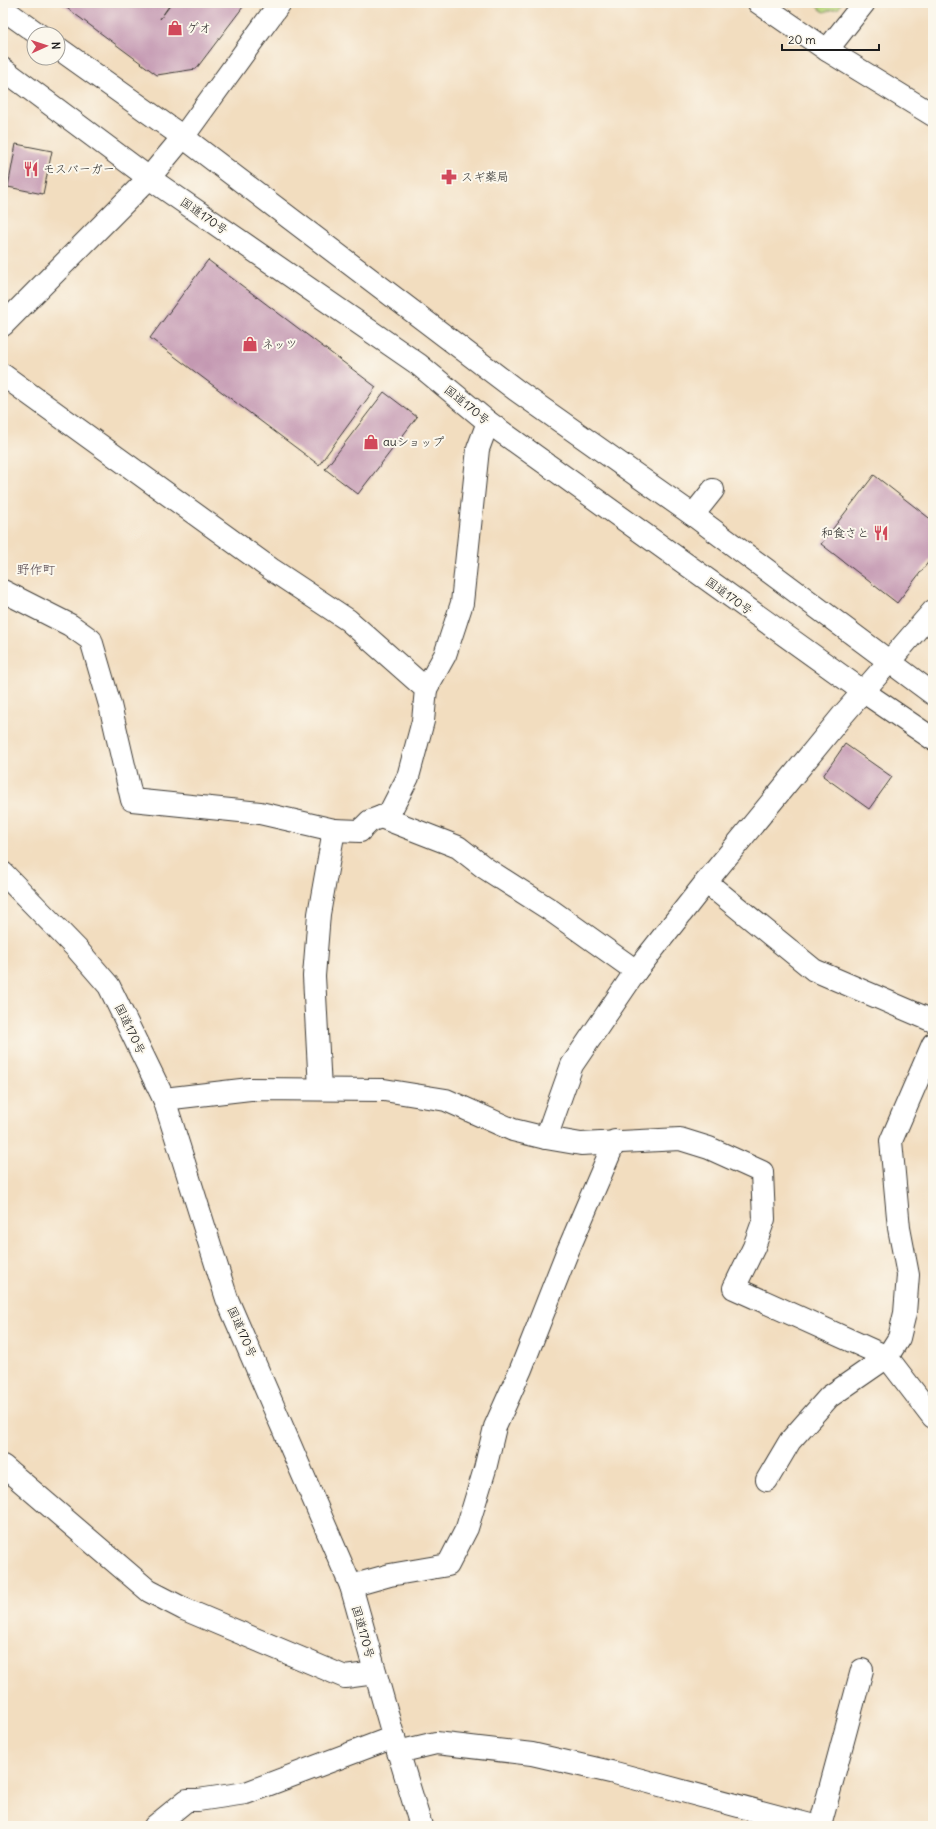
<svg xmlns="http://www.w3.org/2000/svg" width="936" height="1829" font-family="Delius,'Klee One',sans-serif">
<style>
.green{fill:#bad77e;stroke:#6b7a4d}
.building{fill:#c499b2}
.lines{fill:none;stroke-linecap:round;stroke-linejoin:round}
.minor-casing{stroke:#3c3934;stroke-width:24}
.highway-casing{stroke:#3c3934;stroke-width:24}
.minor{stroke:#fff;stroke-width:22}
.highway{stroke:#fff;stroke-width:22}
.labels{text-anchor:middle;stroke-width:4;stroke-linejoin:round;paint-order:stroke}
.poi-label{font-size:12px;fill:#1c1c1c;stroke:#fbf7ec;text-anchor:start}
.street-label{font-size:12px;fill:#1c1c1c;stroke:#fbf7ec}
.neighbourhood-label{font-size:13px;fill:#574850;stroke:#fbf7ec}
</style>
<rect width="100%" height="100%" fill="#fbf7ec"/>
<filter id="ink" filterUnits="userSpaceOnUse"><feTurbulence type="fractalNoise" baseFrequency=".025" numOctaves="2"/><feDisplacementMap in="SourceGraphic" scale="8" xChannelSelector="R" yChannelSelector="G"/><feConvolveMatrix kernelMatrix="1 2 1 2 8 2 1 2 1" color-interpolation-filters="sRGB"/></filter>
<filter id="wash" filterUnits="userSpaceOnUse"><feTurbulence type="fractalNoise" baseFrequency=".012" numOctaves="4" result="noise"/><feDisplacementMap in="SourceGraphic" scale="16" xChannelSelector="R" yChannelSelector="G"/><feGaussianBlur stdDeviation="0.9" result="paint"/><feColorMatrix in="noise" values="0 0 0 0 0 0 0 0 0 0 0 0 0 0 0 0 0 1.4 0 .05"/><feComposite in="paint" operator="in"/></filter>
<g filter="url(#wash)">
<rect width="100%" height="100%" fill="#f2ddbf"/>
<path class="green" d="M 812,3 L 841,3 L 839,8 L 824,12 Z"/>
<g id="blocks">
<g class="building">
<path d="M 60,3 L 171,3 L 160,19 L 172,3 L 246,3 L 196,69 L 157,75 Z"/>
<path d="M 16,144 L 52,151 L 43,194 L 8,187 Z"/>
<path d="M 208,260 L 376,387 L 319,465 L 150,338 Z"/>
<path d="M 384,392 L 417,417 L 358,494 L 325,469 Z"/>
<path d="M 874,475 L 933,521 L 933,556 L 897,603 L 821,544 Z"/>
<path d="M 845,744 L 892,777 L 869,809 L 823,776 Z"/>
</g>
</g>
</g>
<g filter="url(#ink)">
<use href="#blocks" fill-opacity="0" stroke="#3c3934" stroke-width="1"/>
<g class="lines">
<defs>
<g id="minor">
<path d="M 759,3 L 827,50 L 933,115"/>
<path d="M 827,50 L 864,3"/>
<path d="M 3,325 L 149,178 L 183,137 L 280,3"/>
<path d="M 3,375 L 271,569 L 348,620 L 426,689 L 423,721 L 408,777 L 389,814 L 370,821 L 360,831 L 334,830 L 319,914 L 314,976 L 320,1089"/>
<path d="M 693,515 L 713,490"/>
<path d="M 3,591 L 70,625 L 91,640 L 110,705 L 132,800 L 260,813 L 334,830"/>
<path d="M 426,689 L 445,655 L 462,603 L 478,449 L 488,422"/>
<path d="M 381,817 L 458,847 L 485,868 L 549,909 L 636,971"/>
<path d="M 706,882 L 814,970 L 933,1021"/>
<path d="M 164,1099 L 250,1089 L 384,1090 L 446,1100 L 513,1130 L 546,1138 L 572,1065 L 636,971 L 706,882 L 842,716 L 933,611"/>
<path d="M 546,1138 L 581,1144 L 680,1139 L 709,1148 L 762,1172 L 764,1219 L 754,1247 L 734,1288 L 887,1357 L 933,1417"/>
<path d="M 3,1466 L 149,1591 L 184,1609 L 345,1677 L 375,1673"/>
<path d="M 767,1480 L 790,1441 L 829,1397 L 887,1357 L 899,1338 L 905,1313 L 908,1275 L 899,1228 L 891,1141 L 933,1044"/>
<path d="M 351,1586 L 390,1575 L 448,1565 L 467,1528 L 485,1469 L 495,1427 L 521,1369 L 566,1255 L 615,1141"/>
<path d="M 398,1752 L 436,1743 L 532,1754 L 615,1773 L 814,1826"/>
<path d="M 155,1826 L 187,1800 L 198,1800 L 246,1793 L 394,1737"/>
<path d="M 820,1826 L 862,1670"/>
</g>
<g id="highway">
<path d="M 3,9 L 38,34"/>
<path d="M 58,48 L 183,137 L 516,390 L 693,515 L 933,694"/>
<path d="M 3,69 L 149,178 L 418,364 L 488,422 L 864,692 L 933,739"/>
<path d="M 3,873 L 77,949 L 109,986 L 164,1099 L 227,1299 L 351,1586 L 391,1728 L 421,1826"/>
</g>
</defs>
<use href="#minor" class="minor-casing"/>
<use href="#highway" class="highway-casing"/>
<use href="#minor" class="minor"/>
<use href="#highway" class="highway"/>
</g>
</g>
<defs>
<symbol id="shop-bare" viewBox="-9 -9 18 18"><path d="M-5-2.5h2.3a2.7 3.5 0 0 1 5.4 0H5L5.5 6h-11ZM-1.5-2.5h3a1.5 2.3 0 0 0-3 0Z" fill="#d1495b" stroke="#fbf7ec" stroke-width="2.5" paint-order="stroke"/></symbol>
<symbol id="restaurant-bare" viewBox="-9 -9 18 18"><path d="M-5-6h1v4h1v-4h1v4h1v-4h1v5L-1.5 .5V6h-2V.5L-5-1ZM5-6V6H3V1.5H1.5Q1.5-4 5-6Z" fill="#d1495b" stroke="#fbf7ec" stroke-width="2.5" paint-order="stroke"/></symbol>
<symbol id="pharmacy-bare" viewBox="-9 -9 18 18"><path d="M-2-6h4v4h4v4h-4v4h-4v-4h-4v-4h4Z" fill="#d1495b" stroke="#fbf7ec" stroke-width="2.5" paint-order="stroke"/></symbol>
</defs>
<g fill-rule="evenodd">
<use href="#shop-bare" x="164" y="17" width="22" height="22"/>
<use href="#restaurant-bare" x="20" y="158" width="22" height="22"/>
<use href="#pharmacy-bare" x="438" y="166" width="22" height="22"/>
<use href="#shop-bare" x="239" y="333" width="22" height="22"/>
<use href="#shop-bare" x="360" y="431" width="22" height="22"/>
<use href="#restaurant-bare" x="870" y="522" width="22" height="22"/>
</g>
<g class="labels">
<g class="poi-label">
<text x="187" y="32">ゲオ</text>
<text x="43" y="173">モスバーガー</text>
<text x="461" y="181">スギ薬局</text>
<text x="262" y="348">ネッツ</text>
<text x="383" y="446">auショップ</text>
<text x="869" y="537" text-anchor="end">和食さと</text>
</g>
<g class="street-label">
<text transform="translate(204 216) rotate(35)" y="4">国道170号</text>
<text transform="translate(467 405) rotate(39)" y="4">国道170号</text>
<text transform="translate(729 596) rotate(36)" y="4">国道170号</text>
<text transform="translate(130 1029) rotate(64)" y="4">国道170号</text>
<text transform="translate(242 1332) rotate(66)" y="4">国道170号</text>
<text transform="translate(363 1632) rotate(74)" y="4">国道170号</text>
</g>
<g class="neighbourhood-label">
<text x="36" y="574">野作町</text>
</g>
</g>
<rect width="936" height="1829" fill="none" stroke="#fbf7ec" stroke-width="16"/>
<g transform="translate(46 46) rotate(87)"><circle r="19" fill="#fbf7ec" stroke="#a29f99"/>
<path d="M0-3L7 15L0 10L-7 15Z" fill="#d1495b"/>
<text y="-6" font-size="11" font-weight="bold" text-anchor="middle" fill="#1c1c1c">N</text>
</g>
<path d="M782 44v6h97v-6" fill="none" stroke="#1c1c1c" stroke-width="2"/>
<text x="788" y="44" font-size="12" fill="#1c1c1c" stroke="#fbf7ec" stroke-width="3" paint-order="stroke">20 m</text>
</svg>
